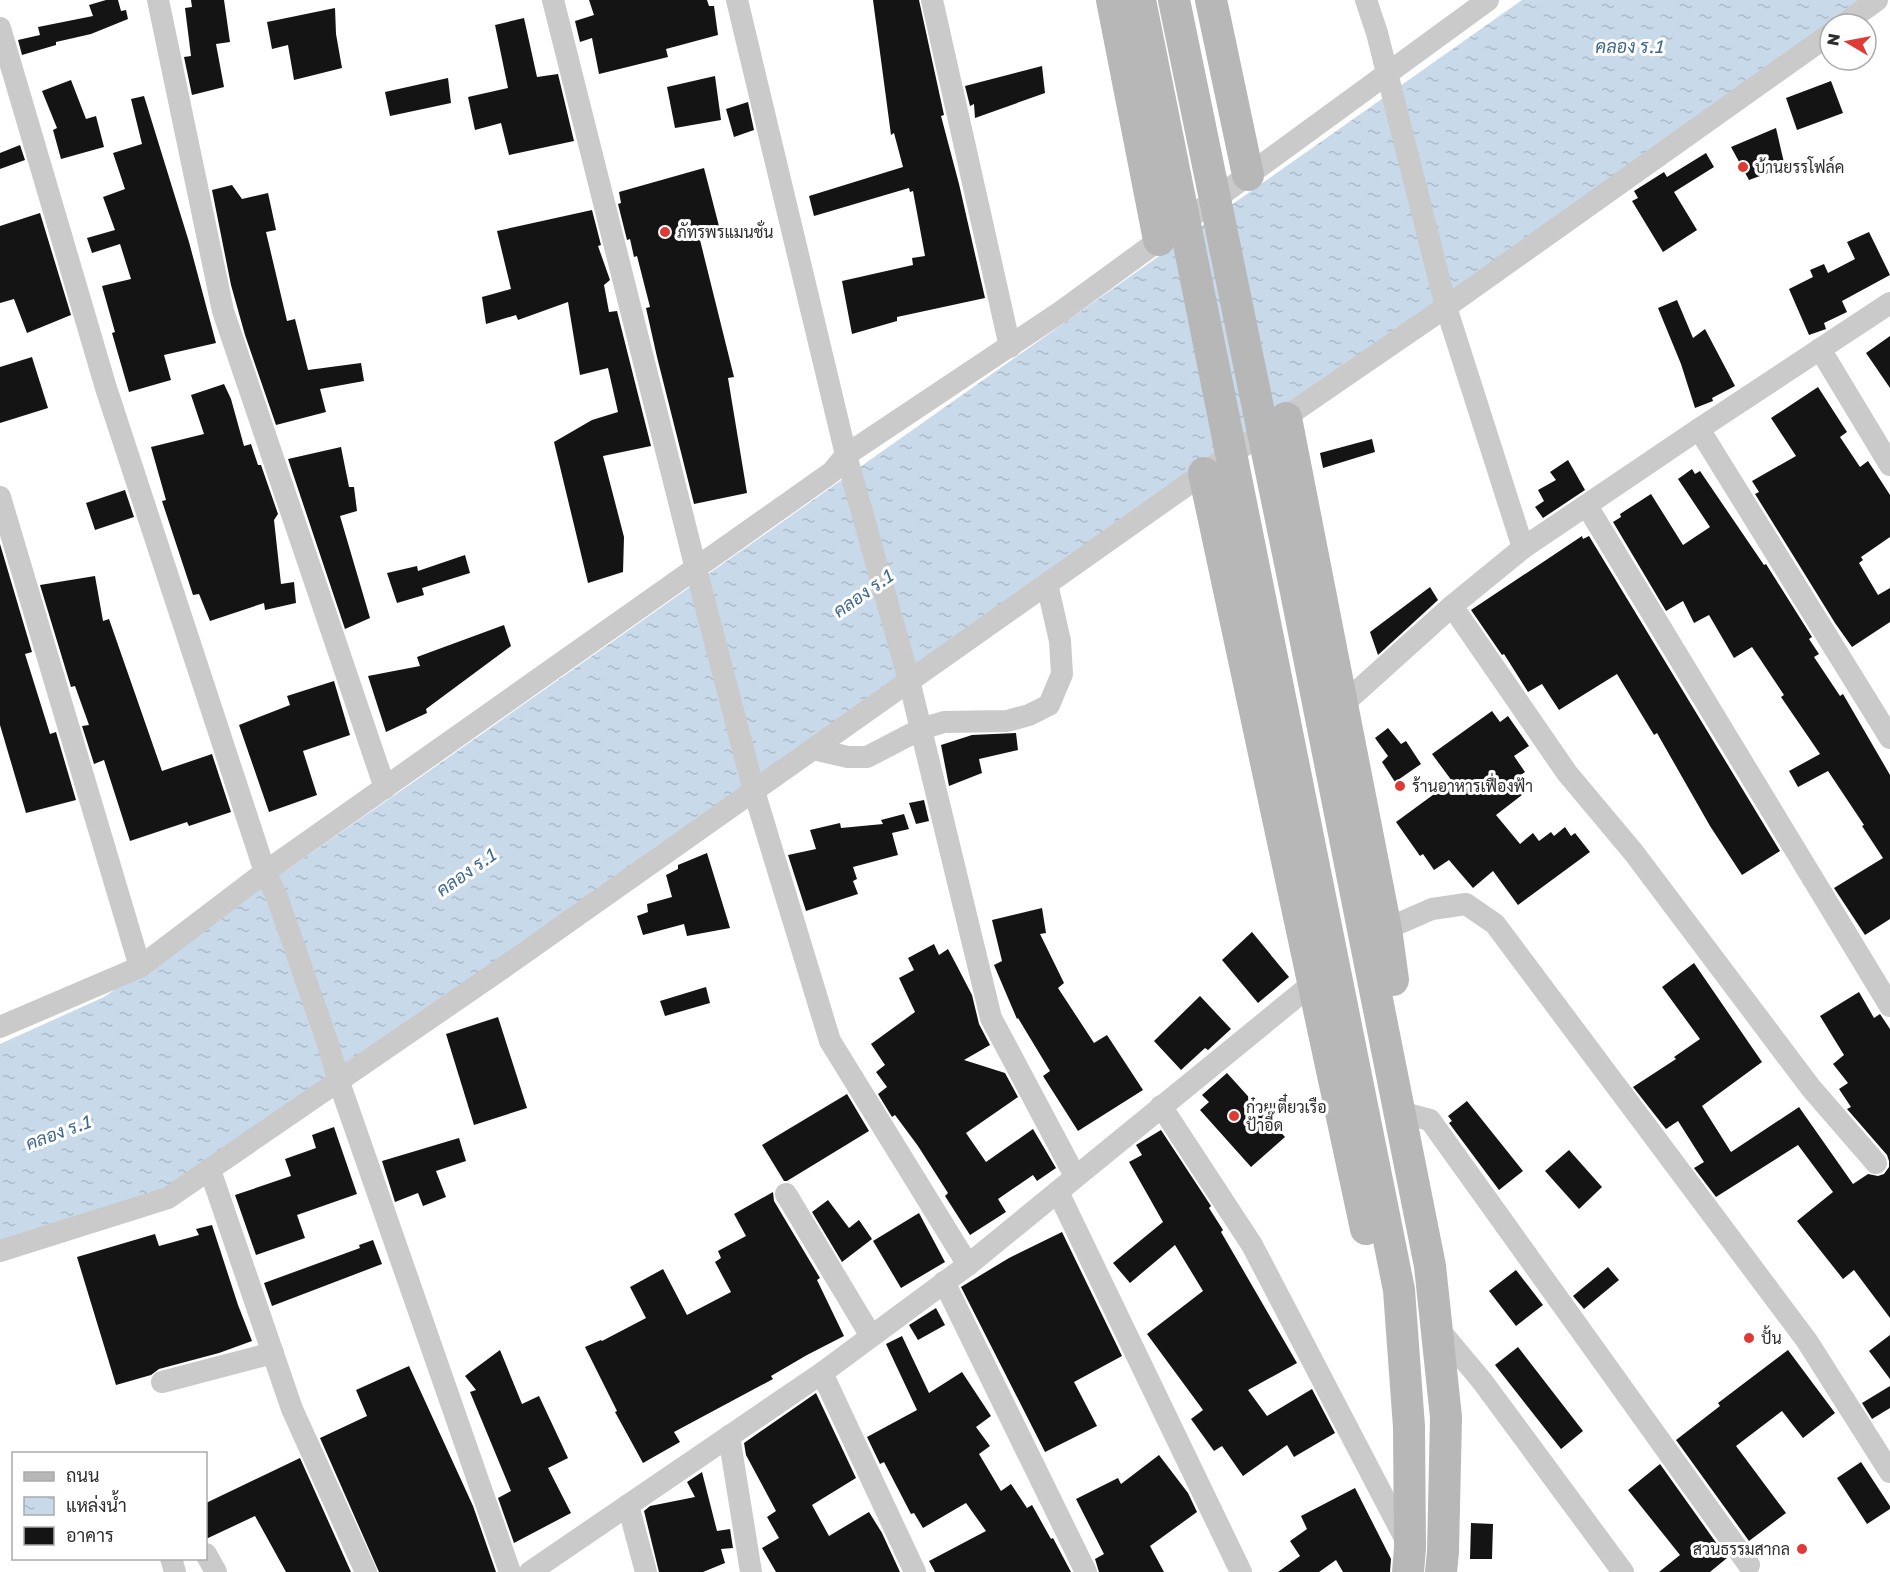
<svg xmlns="http://www.w3.org/2000/svg" width="1890" height="1572" font-family="'Golos Text',Sarabun,sans-serif">
<style>
.water{fill:url(#water-ripples)}
.building{fill:#141414}
.lines{fill:none;stroke-linecap:round;stroke-linejoin:round}
.street{stroke:#cacaca;stroke-width:22}
.secondary{stroke:#b7b7b7;stroke-width:32}
.poi-dot{fill:#df3a34;stroke:#fff;stroke-width:2}
.labels{text-anchor:middle;stroke-width:6;stroke-linejoin:round;paint-order:stroke}
.poi-label{font-size:16px;fill:#2d2d2d;stroke:#fff;text-anchor:start}
.water-label{font-size:18px;font-style:italic;fill:#3e668c;stroke:#fff}
</style>
<defs>
<pattern id="water-ripples" width="26" height="14" patternUnits="userSpaceOnUse" patternTransform="scale(1.5)"><rect width="26" height="14" fill="#c8d9ea"/><path d="M2 4q2-2 4 0t4 0M15 11q2-2 4 0t4 0" fill="none" stroke="#acbbc9"/></pattern>
</defs>
<rect width="100%" height="100%" fill="#fff"/>
<path class="water" d="M 1522,0 L 1874,0 L 173,1187 L 0,1245 L 0,1044 L 104,997 L 422,776 Z"/>
<g class="building">
<path d="M 106,0 L 118,0 L 121,11 L 126,10 L 128,19 L 91,34 L 56,42 L 56,45 L 22,55 L 18,40 L 40,35 L 38,27 L 93,16 L 89,5 Z"/>
<path d="M 191,0 L 224,0 L 230,42 L 216,44 L 224,87 L 192,95 L 184,57 L 191,56 L 185,8 L 192,7 Z"/>
<path d="M 589,0 L 707,0 L 709,6 L 714,6 L 718,35 L 666,49 L 668,57 L 599,74 L 592,38 L 580,42 L 575,21 L 594,15 Z"/>
<path d="M 873,0 L 919,0 L 944,115 L 941,116 L 959,184 L 985,298 L 897,317 L 897,321 L 852,334 L 842,281 L 913,265 L 912,258 L 925,256 L 913,191 L 910,192 L 909,188 L 814,216 L 809,196 L 903,167 L 894,133 L 891,135 Z"/>
<path d="M 335,8 L 336,34 L 342,68 L 294,80 L 288,45 L 272,49 L 267,22 Z"/>
<path d="M 524,18 L 537,77 L 558,74 L 574,141 L 509,155 L 501,123 L 475,130 L 468,97 L 508,88 L 495,25 Z"/>
<path d="M 1042,66 L 1045,93 L 975,118 L 974,104 L 970,106 L 965,86 Z"/>
<path d="M 715,76 L 721,120 L 675,128 L 667,87 Z"/>
<path d="M 448,78 L 451,103 L 390,116 L 385,92 Z"/>
<path d="M 71,80 L 86,119 L 96,116 L 104,147 L 61,159 L 53,130 L 57,128 L 42,91 Z"/>
<path d="M 1831,81 L 1843,113 L 1797,130 L 1786,98 Z"/>
<path d="M 144,96 L 189,242 L 216,343 L 164,355 L 171,380 L 129,392 L 112,333 L 115,332 L 102,286 L 131,279 L 120,244 L 92,253 L 87,238 L 115,230 L 103,197 L 125,189 L 113,153 L 142,144 L 131,99 Z"/>
<path d="M 748,102 L 754,130 L 734,137 L 726,109 Z"/>
<path d="M 1776,128 L 1785,167 L 1749,180 L 1731,147 Z"/>
<path d="M 20,145 L 25,160 L 0,169 L 0,153 Z"/>
<path d="M 1706,153 L 1714,167 L 1674,192 L 1697,230 L 1663,252 L 1632,201 L 1638,198 L 1634,191 L 1664,172 L 1667,177 Z"/>
<path d="M 704,168 L 721,234 L 700,240 L 734,377 L 728,378 L 747,493 L 694,504 L 657,357 L 646,308 L 650,307 L 637,256 L 634,257 L 630,239 L 627,240 L 618,204 L 621,203 L 619,192 Z"/>
<path d="M 232,185 L 242,199 L 268,193 L 276,230 L 266,232 L 287,321 L 295,319 L 308,370 L 361,363 L 364,381 L 320,389 L 326,412 L 276,425 L 245,335 L 231,285 L 212,190 Z"/>
<path d="M 592,210 L 601,245 L 598,246 L 610,280 L 604,285 L 609,312 L 617,311 L 651,446 L 603,456 L 624,537 L 623,572 L 588,583 L 554,442 L 592,420 L 618,412 L 608,368 L 580,375 L 568,302 L 518,320 L 516,315 L 486,324 L 482,297 L 511,289 L 497,231 Z"/>
<path d="M 40,213 L 71,315 L 27,333 L 14,299 L 0,303 L 0,226 Z"/>
<path d="M 1869,232 L 1890,275 L 1842,301 L 1847,312 L 1824,323 L 1826,329 L 1809,335 L 1789,289 L 1813,277 L 1810,270 L 1824,264 L 1828,273 L 1855,259 L 1847,242 Z"/>
<path d="M 1677,300 L 1693,338 L 1705,329 L 1735,386 L 1712,398 L 1713,401 L 1695,408 L 1681,364 L 1658,308 Z"/>
<path d="M 1890,336 L 1890,388 L 1866,353 Z"/>
<path d="M 32,357 L 48,408 L 0,423 L 0,367 Z"/>
<path d="M 224,384 L 231,399 L 244,446 L 251,444 L 258,465 L 261,465 L 278,514 L 274,520 L 281,584 L 294,582 L 296,603 L 265,610 L 264,603 L 210,621 L 199,594 L 193,595 L 162,501 L 166,500 L 151,447 L 204,434 L 191,395 Z"/>
<path d="M 1818,387 L 1847,432 L 1840,437 L 1860,467 L 1868,461 L 1890,495 L 1890,537 L 1861,557 L 1863,560 L 1859,563 L 1878,595 L 1890,588 L 1890,622 L 1852,647 L 1835,623 L 1755,494 L 1759,492 L 1752,481 L 1796,456 L 1771,418 Z"/>
<path d="M 1372,439 L 1375,452 L 1323,468 L 1320,453 Z"/>
<path d="M 341,447 L 349,487 L 354,487 L 357,511 L 340,516 L 370,618 L 345,629 L 288,459 Z"/>
<path d="M 1568,460 L 1585,490 L 1543,518 L 1535,507 L 1544,501 L 1538,490 L 1556,480 L 1550,472 Z"/>
<path d="M 1692,469 L 1695,474 L 1700,471 L 1764,565 L 1766,564 L 1812,637 L 1809,639 L 1819,654 L 1814,657 L 1840,696 L 1843,694 L 1890,775 L 1890,919 L 1865,935 L 1834,888 L 1883,858 L 1862,826 L 1864,825 L 1828,771 L 1798,787 L 1789,771 L 1820,754 L 1781,697 L 1784,695 L 1752,647 L 1734,658 L 1709,615 L 1694,623 L 1683,601 L 1666,611 L 1613,522 L 1621,517 L 1620,514 L 1651,494 L 1683,545 L 1710,527 L 1678,479 Z"/>
<path d="M 125,490 L 134,517 L 95,530 L 86,503 Z"/>
<path d="M 1582,536 L 1583,539 L 1589,536 L 1780,851 L 1742,875 L 1710,826 L 1657,733 L 1654,735 L 1617,674 L 1559,710 L 1542,684 L 1528,692 L 1504,654 L 1502,655 L 1471,610 Z"/>
<path d="M 0,544 L 32,652 L 25,654 L 50,734 L 56,732 L 76,800 L 26,813 L 0,725 Z"/>
<path d="M 465,555 L 470,573 L 422,588 L 424,595 L 397,603 L 387,573 L 417,566 L 418,571 Z"/>
<path d="M 95,576 L 103,621 L 109,619 L 162,771 L 212,754 L 231,812 L 189,826 L 187,822 L 130,841 L 104,760 L 94,764 L 82,726 L 89,725 L 75,686 L 71,687 L 40,585 Z"/>
<path d="M 1430,587 L 1438,600 L 1378,655 L 1370,632 Z"/>
<path d="M 504,625 L 511,646 L 426,709 L 427,713 L 386,732 L 368,676 L 420,666 L 417,657 Z"/>
<path d="M 334,681 L 350,735 L 303,751 L 317,795 L 269,812 L 239,725 L 290,705 L 287,696 Z"/>
<path d="M 1492,711 L 1500,722 L 1508,716 L 1529,746 L 1514,756 L 1525,772 L 1518,777 L 1520,779 L 1513,784 L 1522,795 L 1496,815 L 1520,844 L 1533,833 L 1539,841 L 1551,832 L 1554,836 L 1565,827 L 1571,836 L 1575,833 L 1590,852 L 1518,905 L 1493,871 L 1473,888 L 1449,860 L 1434,870 L 1423,854 L 1420,856 L 1396,822 L 1452,781 L 1432,754 Z"/>
<path d="M 1388,728 L 1401,744 L 1406,741 L 1421,764 L 1395,782 L 1382,762 L 1388,756 L 1375,738 Z"/>
<path d="M 1016,733 L 1018,750 L 979,759 L 982,773 L 949,786 L 941,745 L 972,735 Z"/>
<path d="M 924,800 L 929,821 L 916,824 L 909,803 Z"/>
<path d="M 904,814 L 909,829 L 892,833 L 898,855 L 853,867 L 857,879 L 853,881 L 858,894 L 806,911 L 788,855 L 816,849 L 810,830 L 840,823 L 841,828 L 883,824 L 881,820 Z"/>
<path d="M 707,853 L 730,928 L 687,936 L 684,924 L 643,935 L 637,916 L 648,912 L 647,904 L 672,897 L 666,875 L 678,869 L 678,865 Z"/>
<path d="M 1042,908 L 1046,933 L 1040,934 L 1064,983 L 1058,988 L 1094,1043 L 1107,1035 L 1143,1090 L 1078,1131 L 1043,1076 L 1050,1071 L 1018,1018 L 1017,1019 L 994,965 L 1002,961 L 992,920 Z"/>
<path d="M 1252,932 L 1289,977 L 1258,1003 L 1222,960 Z"/>
<path d="M 934,944 L 939,955 L 948,949 L 957,966 L 972,995 L 979,1024 L 990,1045 L 964,1060 L 1005,1073 L 1018,1097 L 966,1133 L 986,1162 L 1033,1129 L 1056,1168 L 1037,1181 L 1033,1175 L 998,1199 L 1006,1212 L 970,1235 L 945,1196 L 948,1193 L 918,1146 L 895,1115 L 892,1117 L 878,1094 L 887,1087 L 876,1072 L 885,1065 L 871,1044 L 915,1012 L 899,978 L 914,970 L 908,958 Z"/>
<path d="M 1694,963 L 1762,1062 L 1702,1106 L 1731,1152 L 1799,1107 L 1853,1184 L 1868,1174 L 1878,1176 L 1884,1174 L 1889,1167 L 1889,1161 L 1887,1155 L 1847,1109 L 1851,1107 L 1839,1089 L 1848,1083 L 1833,1064 L 1844,1055 L 1820,1016 L 1859,992 L 1874,1018 L 1880,1014 L 1890,1029 L 1890,1318 L 1854,1270 L 1843,1279 L 1797,1221 L 1833,1192 L 1798,1145 L 1716,1197 L 1694,1168 L 1704,1162 L 1678,1121 L 1666,1129 L 1633,1087 L 1676,1059 L 1674,1057 L 1700,1039 L 1662,987 Z"/>
<path d="M 706,987 L 710,1003 L 665,1016 L 660,1001 Z"/>
<path d="M 1200,996 L 1231,1029 L 1208,1050 L 1205,1048 L 1181,1070 L 1154,1041 Z"/>
<path d="M 498,1017 L 527,1108 L 474,1125 L 446,1034 Z"/>
<path d="M 1227,1073 L 1285,1137 L 1251,1167 L 1200,1110 L 1209,1102 L 1202,1095 Z"/>
<path d="M 847,1094 L 869,1131 L 787,1181 L 784,1181 L 762,1145 Z"/>
<path d="M 1467,1101 L 1523,1171 L 1499,1190 L 1449,1123 L 1452,1121 L 1448,1116 Z"/>
<path d="M 334,1127 L 357,1194 L 297,1215 L 305,1238 L 256,1255 L 235,1195 L 291,1176 L 285,1159 L 316,1148 L 312,1135 Z"/>
<path d="M 1161,1130 L 1211,1206 L 1209,1208 L 1223,1230 L 1221,1232 L 1297,1363 L 1248,1390 L 1267,1416 L 1312,1389 L 1335,1433 L 1294,1457 L 1287,1445 L 1243,1476 L 1222,1446 L 1214,1451 L 1191,1419 L 1203,1410 L 1147,1334 L 1203,1291 L 1175,1245 L 1130,1283 L 1113,1263 L 1163,1222 L 1129,1162 L 1142,1155 L 1136,1145 Z"/>
<path d="M 459,1138 L 466,1161 L 436,1171 L 446,1197 L 423,1206 L 418,1193 L 395,1202 L 382,1161 Z"/>
<path d="M 1569,1150 L 1602,1187 L 1579,1209 L 1545,1171 Z"/>
<path d="M 773,1192 L 774,1201 L 820,1278 L 817,1280 L 844,1336 L 807,1355 L 771,1376 L 773,1379 L 674,1432 L 680,1442 L 643,1463 L 615,1412 L 617,1411 L 585,1347 L 601,1340 L 602,1341 L 646,1318 L 630,1287 L 663,1269 L 687,1315 L 731,1292 L 715,1262 L 721,1258 L 718,1251 L 746,1236 L 734,1214 Z"/>
<path d="M 828,1200 L 849,1228 L 859,1220 L 872,1239 L 842,1262 L 812,1212 Z"/>
<path d="M 919,1213 L 945,1262 L 901,1288 L 873,1241 Z"/>
<path d="M 212,1225 L 238,1305 L 252,1341 L 219,1353 L 159,1369 L 151,1375 L 116,1385 L 77,1257 L 155,1234 L 159,1246 L 199,1235 L 196,1229 Z"/>
<path d="M 1062,1232 L 1122,1356 L 1074,1382 L 1097,1426 L 1045,1452 L 961,1287 L 1009,1258 Z"/>
<path d="M 373,1240 L 382,1264 L 272,1306 L 264,1283 L 360,1248 L 359,1245 Z"/>
<path d="M 1608,1267 L 1619,1280 L 1584,1309 L 1573,1296 Z"/>
<path d="M 1516,1270 L 1543,1305 L 1516,1326 L 1489,1291 Z"/>
<path d="M 936,1308 L 945,1325 L 918,1340 L 909,1325 Z"/>
<path d="M 1890,1335 L 1890,1379 L 1869,1351 Z"/>
<path d="M 902,1336 L 929,1393 L 962,1372 L 991,1416 L 976,1427 L 990,1446 L 979,1454 L 1001,1491 L 1011,1484 L 1027,1508 L 1032,1505 L 1051,1539 L 1053,1538 L 1071,1572 L 935,1572 L 929,1561 L 986,1531 L 966,1503 L 923,1528 L 914,1513 L 911,1514 L 884,1462 L 880,1464 L 867,1437 L 917,1410 L 886,1344 Z"/>
<path d="M 1518,1347 L 1583,1431 L 1561,1449 L 1495,1365 Z"/>
<path d="M 500,1350 L 522,1404 L 539,1396 L 568,1458 L 548,1468 L 571,1513 L 514,1543 L 498,1498 L 511,1491 L 470,1392 L 476,1390 L 465,1376 Z"/>
<path d="M 1788,1350 L 1835,1413 L 1803,1438 L 1782,1411 L 1736,1446 L 1786,1513 L 1749,1541 L 1676,1440 L 1720,1406 L 1718,1403 Z"/>
<path d="M 409,1366 L 473,1506 L 496,1572 L 379,1572 L 320,1438 L 367,1416 L 356,1390 Z"/>
<path d="M 1890,1386 L 1890,1408 L 1872,1419 L 1862,1403 Z"/>
<path d="M 816,1393 L 856,1478 L 812,1505 L 829,1536 L 869,1512 L 882,1533 L 900,1572 L 776,1572 L 762,1548 L 779,1538 L 767,1517 L 776,1511 L 746,1455 L 744,1443 Z"/>
<path d="M 1159,1455 L 1188,1493 L 1197,1512 L 1150,1546 L 1164,1572 L 1099,1572 L 1095,1559 L 1104,1554 L 1076,1499 L 1118,1478 L 1121,1484 Z"/>
<path d="M 300,1458 L 351,1572 L 286,1572 L 255,1516 L 206,1539 L 206,1503 Z"/>
<path d="M 1861,1462 L 1890,1506 L 1890,1509 L 1867,1524 L 1837,1478 Z"/>
<path d="M 1660,1464 L 1727,1558 L 1710,1572 L 1659,1572 L 1680,1555 L 1628,1490 Z"/>
<path d="M 702,1472 L 717,1531 L 730,1529 L 733,1548 L 721,1549 L 725,1563 L 703,1572 L 659,1572 L 644,1511 L 650,1506 L 695,1497 L 687,1482 Z"/>
<path d="M 1355,1488 L 1391,1559 L 1390,1572 L 1343,1572 L 1336,1560 L 1319,1572 L 1278,1572 L 1300,1556 L 1290,1541 L 1307,1529 L 1301,1516 Z"/>
<path d="M 1471,1523 L 1493,1524 L 1492,1559 L 1470,1559 Z"/>
</g>
<g class="lines">
<g class="street">
<path d="M 158,0 L 223,311 L 385,788"/>
<path d="M 553,0 L 696,569 L 754,791 L 830,1041 L 968,1265"/>
<path d="M 737,0 L 846,455 L 909,680 L 991,1018 L 1075,1176"/>
<path d="M 932,0 L 1010,347"/>
<path d="M 1366,0 L 1377,33 L 1446,307 L 1523,548"/>
<path d="M 1844,24 L 1877,0"/>
<path d="M 0,28 L 106,388 L 265,872 L 277,897 L 327,1041 L 339,1082 L 510,1572"/>
<path d="M 1820,349 L 1890,465"/>
<path d="M 1699,429 L 1890,738"/>
<path d="M 0,497 L 140,967"/>
<path d="M 1587,506 L 1890,1006"/>
<path d="M 1452,606 L 1567,773 L 1634,853 L 1811,1088 L 1876,1163"/>
<path d="M 1342,705 L 1452,606 L 1523,548 L 1699,429 L 1890,303"/>
<path d="M 813,749 L 848,757 L 867,757 L 921,729 L 944,722 L 1007,721 L 1029,715 L 1049,705 L 1062,674 L 1060,641 L 1047,584"/>
<path d="M 1386,929 L 1432,909 L 1466,904 L 1495,924 L 1807,1341 L 1890,1472"/>
<path d="M 0,1027 L 140,967 L 265,872 L 832,472 L 846,455 L 1062,311 L 1488,0"/>
<path d="M 1161,1106 L 1252,1245 L 1408,1544"/>
<path d="M 1411,1115 L 1430,1120 L 1749,1565"/>
<path d="M 210,1170 L 292,1409 L 366,1572"/>
<path d="M 1058,1192 L 1241,1572"/>
<path d="M 786,1194 L 871,1336"/>
<path d="M 0,1251 L 168,1198 L 500,970 L 1204,473 L 1446,307 L 1830,34"/>
<path d="M 944,1282 L 1086,1572"/>
<path d="M 1436,1326 L 1482,1381 L 1623,1572"/>
<path d="M 822,1373 L 915,1572"/>
<path d="M 162,1382 L 273,1353"/>
<path d="M 729,1436 L 751,1572"/>
<path d="M 628,1505 L 646,1572"/>
<path d="M 206,1554 L 216,1572"/>
<path d="M 171,1558 L 175,1572"/>
<path d="M 530,1572 L 822,1373 L 968,1265 L 1312,984"/>
</g>
<g class="secondary">
<path d="M 1112,0 L 1159,240"/>
<path d="M 1140,0 L 1399,1290 L 1409,1427 L 1410,1548 L 1408,1572"/>
<path d="M 1174,0 L 1297,597 L 1430,1266 L 1446,1417 L 1443,1552 L 1441,1572"/>
<path d="M 1211,0 L 1248,175"/>
<path d="M 1286,418 L 1386,929 L 1393,980"/>
<path d="M 1204,473 L 1366,1229"/>
</g>
</g>
<g class="poi-dot">
<circle cx="1743" cy="167" r="6"/>
<circle cx="665" cy="232" r="6"/>
<circle cx="1400" cy="786" r="6"/>
<circle cx="1234" cy="1116" r="6"/>
<circle cx="1749" cy="1338" r="6"/>
<circle cx="1802" cy="1549" r="6"/>
</g>
<g class="labels">
<g class="poi-label">
<text x="1755" y="173">บ้านยรรโฟล์ค</text>
<text x="677" y="238">ภัทรพรแมนชั่น</text>
<text x="1412" y="792">ร้านอาหารเฟื่องฟ้า</text>
<text x="1246" y="1113">ก๋วยเตี๋ยวเรือ<tspan x="1246" dy="18">ป้าอี๊ด</tspan></text>
<text x="1761" y="1344">ปั้น</text>
<text x="1790" y="1555" text-anchor="end">สวนธรรมสากล</text>
</g>
<g class="water-label">
<text x="1629" y="53">คลอง ร.1</text>
<text transform="translate(863 594) rotate(-35)" y="6">คลอง ร.1</text>
<text transform="translate(466 873) rotate(-35)" y="6">คลอง ร.1</text>
<text transform="translate(58 1133) rotate(-20)" y="6">คลอง ร.1</text>
</g>
</g>
<rect x="12" y="1452" width="195" height="108" fill="#ffffff" stroke="#ababab" stroke-width="1.5"/>
<rect x="24" y="1472" width="30" height="9" fill="#b7b7b7" stroke="#ababab" stroke-width="1.5"/>
<text x="66" y="1482" font-size="18" fill="#2d2d2d">ถนน</text>
<rect x="24" y="1497" width="30" height="18" fill="url(#water-ripples)" stroke="#ababab" stroke-width="1.5"/>
<text x="66" y="1512" font-size="18" fill="#2d2d2d">แหล่งน้ำ</text>
<rect x="24" y="1527" width="30" height="18" fill="#141414" stroke="#ababab" stroke-width="1.5"/>
<text x="66" y="1542" font-size="18" fill="#2d2d2d">อาคาร</text>
<g transform="translate(1848 42) rotate(280)"><circle r="28" fill="#ffffff" stroke="#ababab" stroke-width="1.5"/>
<path d="M0-4.5L10 22L0 15L-10 22Z" fill="#df3a34"/>
<text y="-9" font-size="16" font-weight="bold" text-anchor="middle" fill="#2d2d2d">N</text>
</g>
</svg>
